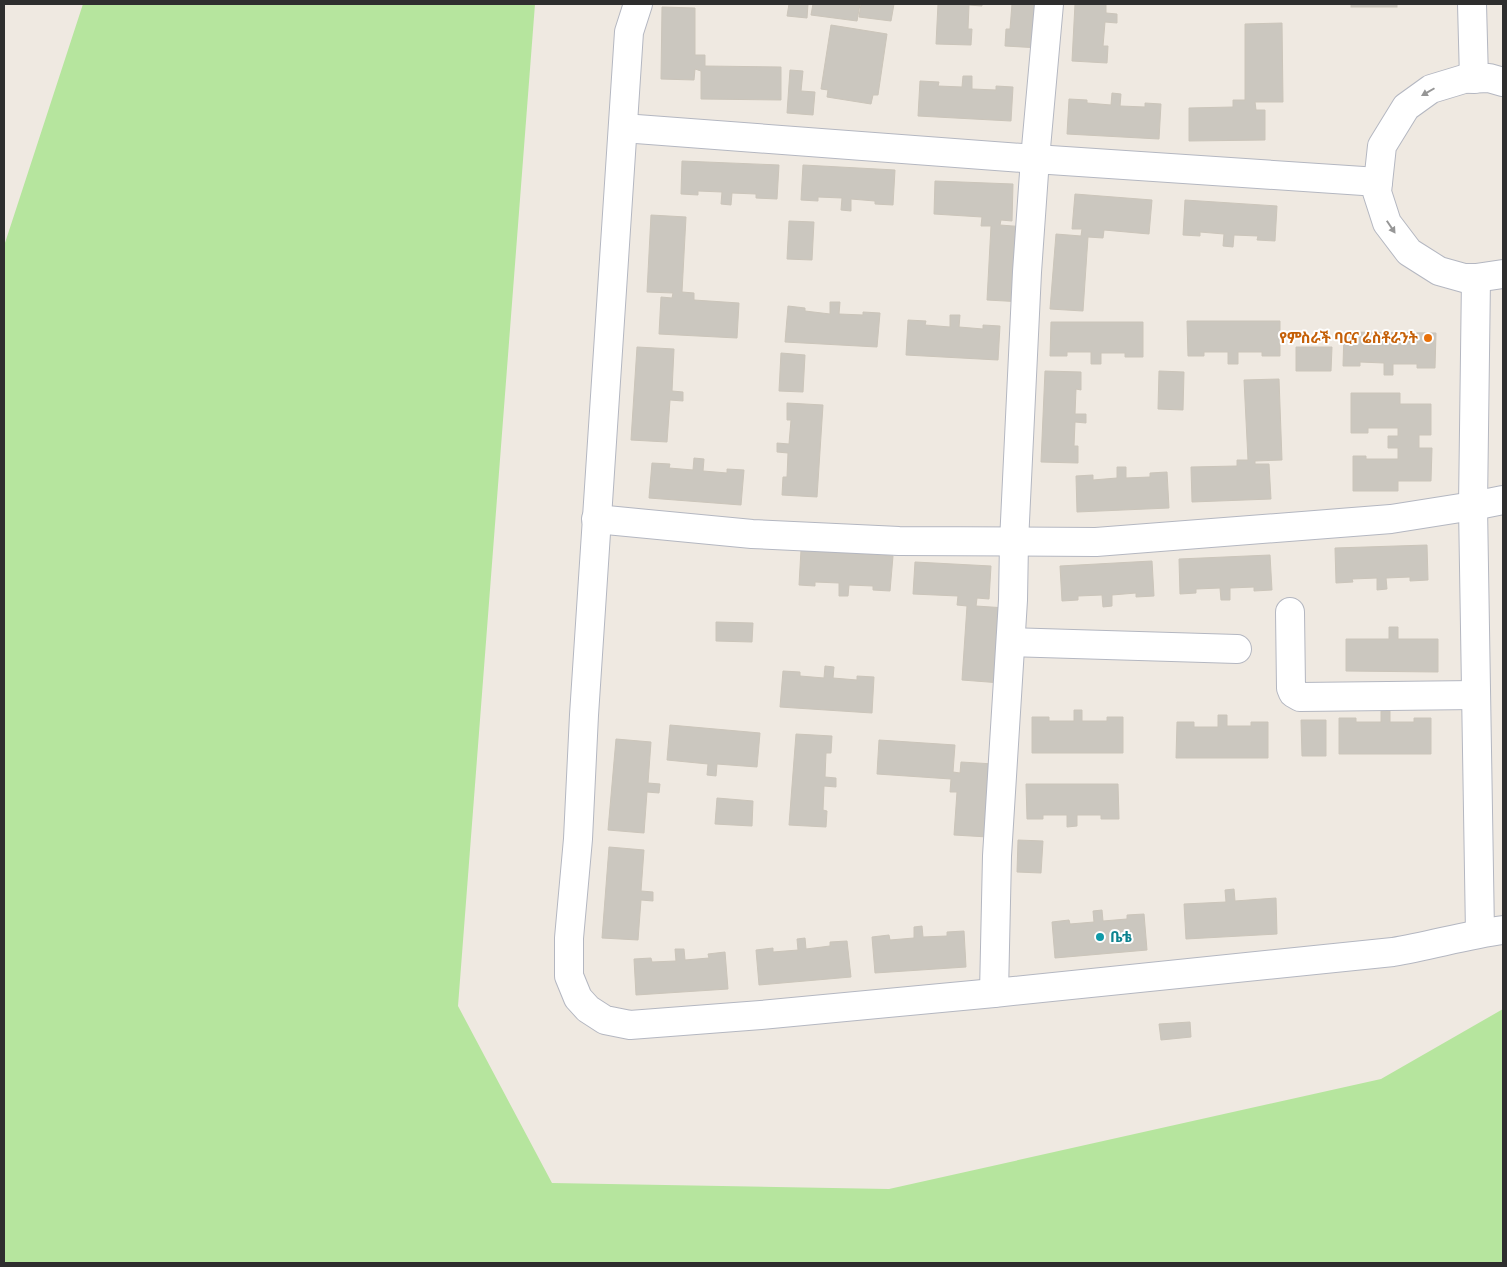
<svg xmlns="http://www.w3.org/2000/svg" width="1507" height="1267" font-family="Poppins,'Noto Sans Ethiopic',sans-serif">
<style>
.green{fill:#b6e59e}
.building{fill:#cbc7bf;stroke:#cbc5ba}
.lines{fill:none;stroke-linecap:round;stroke-linejoin:round}
.minor-casing{stroke:#b4b7c1;stroke-width:30}
.minor{stroke:#fff;stroke-width:28}
.oneway{fill:#969696}
.food-dot{fill:#e8710a;stroke:#fff;stroke-width:2}
.culture-dot{fill:#0f9aa8;stroke:#fff;stroke-width:2}
.labels{text-anchor:middle;stroke-width:4;stroke-linejoin:round;paint-order:stroke}
.food-label{font-size:15px;font-weight:bold;fill:#c56008;stroke:#fff;text-anchor:end}
.culture-label{font-size:15px;font-weight:bold;fill:#0d838f;stroke:#fff;text-anchor:start}
</style>
<rect width="100%" height="100%" fill="#efe9e1"/>
<path class="green" d="M 83,4 L 535,4 L 458,1006 L 552,1183 L 889,1189 L 1381,1079 L 1503,1009 L 1503,1263 L 4,1263 L 4,246 Z"/>
<g class="building">
<path d="M 789,4 L 808,4 L 807,18 L 787,16 Z"/>
<path d="M 813,4 L 860,4 L 857,21 L 811,15 Z"/>
<path d="M 861,4 L 894,4 L 891,21 L 859,17 Z"/>
<path d="M 938,4 L 982,4 L 982,6 L 969,5 L 968,29 L 972,29 L 971,45 L 936,44 Z"/>
<path d="M 1000,4 L 1043,4 L 1040,48 L 1005,46 L 1006,29 L 1010,29 L 1012,4 Z"/>
<path d="M 1075,4 L 1106,4 L 1106,13 L 1117,14 L 1117,23 L 1105,22 L 1103,46 L 1108,46 L 1107,63 L 1072,61 Z"/>
<rect x="1351" y="4" width="46" height="3"/>
<path d="M 662,7 L 695,8 L 695,55 L 705,55 L 705,66 L 781,67 L 781,100 L 701,99 L 701,71 L 695,69 L 694,80 L 661,79 Z"/>
<path d="M 1282,23 L 1283,102 L 1255,102 L 1256,110 L 1265,110 L 1265,140 L 1189,141 L 1189,108 L 1233,107 L 1233,100 L 1245,100 L 1245,24 Z"/>
<path d="M 831,25 L 887,34 L 878,95 L 873,95 L 871,104 L 827,97 L 828,90 L 821,89 Z"/>
<path d="M 790,70 L 803,71 L 801,91 L 815,92 L 813,115 L 787,113 Z"/>
<path d="M 963,76 L 972,76 L 972,89 L 996,90 L 996,86 L 1013,87 L 1011,121 L 918,116 L 920,81 L 939,82 L 938,86 L 962,87 Z"/>
<path d="M 1112,93 L 1121,94 L 1120,106 L 1145,107 L 1145,103 L 1161,104 L 1159,139 L 1067,134 L 1069,99 L 1087,100 L 1087,103 L 1111,105 Z"/>
<path d="M 682,161 L 779,165 L 777,199 L 756,198 L 756,194 L 732,193 L 731,205 L 721,204 L 722,192 L 698,191 L 698,195 L 681,194 Z"/>
<path d="M 803,165 L 895,170 L 893,205 L 875,204 L 875,201 L 851,199 L 851,211 L 841,210 L 842,198 L 818,197 L 818,201 L 801,200 Z"/>
<path d="M 935,181 L 1013,184 L 1012,221 L 1001,220 L 1000,225 L 1026,227 L 1023,302 L 987,300 L 991,226 L 981,226 L 982,217 L 934,214 Z"/>
<path d="M 1075,194 L 1152,200 L 1149,234 L 1104,230 L 1103,238 L 1088,237 L 1083,311 L 1050,309 L 1056,234 L 1081,236 L 1082,229 L 1072,229 Z"/>
<path d="M 1185,200 L 1277,206 L 1275,241 L 1257,240 L 1258,236 L 1234,235 L 1233,247 L 1223,246 L 1224,234 L 1200,232 L 1200,236 L 1183,235 Z"/>
<path d="M 651,215 L 686,217 L 682,292 L 694,293 L 694,300 L 739,303 L 737,338 L 659,334 L 661,297 L 672,298 L 673,293 L 647,292 Z"/>
<path d="M 789,221 L 814,222 L 812,260 L 787,259 Z"/>
<path d="M 830,302 L 840,302 L 839,314 L 863,315 L 863,312 L 880,313 L 877,347 L 785,342 L 788,306 L 805,308 L 805,311 L 830,314 Z"/>
<path d="M 950,315 L 960,315 L 959,327 L 983,329 L 983,325 L 1000,326 L 998,360 L 906,355 L 908,320 L 926,321 L 925,325 L 950,327 Z"/>
<path d="M 1187,321 L 1280,321 L 1280,356 L 1262,356 L 1262,352 L 1238,352 L 1238,364 L 1228,364 L 1228,352 L 1204,352 L 1204,356 L 1188,356 Z"/>
<path d="M 1051,322 L 1143,322 L 1143,357 L 1125,357 L 1125,353 L 1101,353 L 1101,364 L 1091,364 L 1091,352 L 1067,352 L 1067,356 L 1050,356 Z"/>
<path d="M 1344,332 L 1436,333 L 1435,368 L 1417,368 L 1417,364 L 1393,364 L 1393,375 L 1384,375 L 1384,363 L 1360,362 L 1360,366 L 1343,366 Z"/>
<path d="M 637,347 L 674,349 L 672,391 L 683,392 L 683,401 L 670,400 L 667,442 L 631,440 Z"/>
<path d="M 1296,347 L 1332,347 L 1331,371 L 1296,371 Z"/>
<path d="M 781,353 L 805,355 L 803,392 L 779,391 Z"/>
<path d="M 1045,371 L 1081,372 L 1081,390 L 1076,389 L 1075,414 L 1086,414 L 1086,423 L 1075,422 L 1074,446 L 1078,446 L 1078,463 L 1041,462 Z"/>
<path d="M 1159,371 L 1184,372 L 1183,410 L 1158,409 Z"/>
<path d="M 1279,379 L 1282,460 L 1255,461 L 1255,464 L 1269,464 L 1271,499 L 1192,502 L 1191,467 L 1237,466 L 1237,460 L 1248,460 L 1244,380 Z"/>
<path d="M 1351,393 L 1400,393 L 1400,404 L 1431,404 L 1431,435 L 1419,435 L 1419,448 L 1432,448 L 1431,481 L 1398,481 L 1398,491 L 1353,491 L 1353,456 L 1366,456 L 1366,459 L 1398,459 L 1398,448 L 1388,448 L 1388,436 L 1398,436 L 1398,428 L 1368,428 L 1368,433 L 1351,433 Z"/>
<path d="M 787,403 L 823,405 L 817,497 L 782,495 L 783,477 L 787,477 L 788,453 L 777,452 L 777,443 L 789,444 L 791,420 L 787,420 Z"/>
<path d="M 694,458 L 704,459 L 703,471 L 727,473 L 727,469 L 744,470 L 741,505 L 649,498 L 652,463 L 670,464 L 669,468 L 693,470 Z"/>
<path d="M 1117,467 L 1126,467 L 1126,478 L 1150,477 L 1150,473 L 1167,472 L 1169,508 L 1077,512 L 1076,476 L 1093,475 L 1093,480 L 1117,478 Z"/>
<path d="M 1427,545 L 1428,580 L 1410,581 L 1410,577 L 1386,578 L 1387,589 L 1377,590 L 1377,578 L 1352,579 L 1353,582 L 1336,583 L 1335,548 Z"/>
<path d="M 801,550 L 893,556 L 890,591 L 873,590 L 873,586 L 849,585 L 848,596 L 839,596 L 839,583 L 815,582 L 815,586 L 799,585 Z"/>
<path d="M 1270,555 L 1272,590 L 1254,591 L 1254,587 L 1230,588 L 1230,600 L 1221,600 L 1220,588 L 1196,589 L 1196,593 L 1180,594 L 1179,559 Z"/>
<path d="M 1152,561 L 1154,596 L 1136,597 L 1136,593 L 1112,595 L 1112,606 L 1103,607 L 1102,595 L 1078,596 L 1078,600 L 1062,601 L 1060,566 Z"/>
<path d="M 915,562 L 991,566 L 989,599 L 977,598 L 976,606 L 1006,608 L 1001,683 L 962,680 L 967,606 L 957,605 L 958,596 L 913,594 Z"/>
<path d="M 716,622 L 753,623 L 752,642 L 716,641 Z"/>
<path d="M 1389,627 L 1398,627 L 1398,639 L 1438,639 L 1438,672 L 1346,671 L 1346,639 L 1389,639 Z"/>
<path d="M 825,666 L 834,667 L 833,678 L 857,680 L 857,676 L 874,677 L 872,713 L 780,707 L 783,671 L 800,672 L 800,676 L 824,678 Z"/>
<path d="M 1074,710 L 1082,710 L 1082,721 L 1107,721 L 1107,717 L 1123,717 L 1123,753 L 1032,753 L 1032,717 L 1049,717 L 1049,721 L 1074,721 Z"/>
<path d="M 1381,711 L 1390,711 L 1390,722 L 1414,722 L 1414,718 L 1431,718 L 1431,754 L 1339,754 L 1339,718 L 1356,718 L 1356,722 L 1381,722 Z"/>
<path d="M 1218,715 L 1227,715 L 1227,726 L 1251,726 L 1251,722 L 1268,722 L 1268,758 L 1176,758 L 1177,722 L 1194,722 L 1194,727 L 1218,727 Z"/>
<path d="M 1301,720 L 1326,720 L 1326,756 L 1302,756 Z"/>
<path d="M 670,725 L 760,733 L 757,767 L 717,764 L 716,776 L 707,775 L 708,764 L 667,760 Z"/>
<path d="M 796,734 L 832,736 L 831,753 L 826,753 L 825,777 L 836,778 L 836,787 L 824,786 L 823,810 L 827,811 L 826,827 L 789,825 Z"/>
<path d="M 616,739 L 651,742 L 648,783 L 660,784 L 659,793 L 647,792 L 644,833 L 608,830 Z"/>
<path d="M 879,740 L 955,745 L 953,772 L 960,773 L 961,762 L 994,764 L 988,837 L 954,835 L 957,792 L 950,792 L 951,779 L 877,774 Z"/>
<path d="M 1026,784 L 1118,784 L 1119,819 L 1101,819 L 1101,815 L 1077,815 L 1077,826 L 1067,827 L 1067,815 L 1043,815 L 1043,819 L 1027,819 Z"/>
<path d="M 717,798 L 753,801 L 752,826 L 715,824 Z"/>
<path d="M 1018,840 L 1043,841 L 1041,873 L 1017,872 Z"/>
<path d="M 609,847 L 644,850 L 641,891 L 653,892 L 653,901 L 641,900 L 638,940 L 602,938 Z"/>
<path d="M 1234,889 L 1235,901 L 1276,898 L 1277,934 L 1186,939 L 1184,904 L 1226,902 L 1225,890 Z"/>
<path d="M 1102,910 L 1103,921 L 1127,919 L 1127,915 L 1144,914 L 1147,950 L 1055,958 L 1052,922 L 1069,920 L 1070,924 L 1094,922 L 1093,911 Z"/>
<path d="M 922,926 L 923,937 L 947,936 L 947,932 L 964,931 L 966,967 L 875,973 L 872,937 L 889,935 L 890,940 L 914,938 L 914,927 Z"/>
<path d="M 805,938 L 806,949 L 830,946 L 830,942 L 847,941 L 851,977 L 759,985 L 756,950 L 773,948 L 773,952 L 798,950 L 797,939 Z"/>
<path d="M 675,949 L 684,949 L 685,960 L 709,958 L 708,954 L 725,952 L 728,989 L 636,995 L 634,959 L 651,958 L 652,962 L 676,961 Z"/>
<path d="M 1190,1022 L 1191,1037 L 1161,1040 L 1159,1024 Z"/>
</g>
<g class="lines">
<defs>
<g id="minor">
<path d="M 638,4 L 629,32 L 584,715 L 578,839 L 569,938 L 569,976 L 578,998 L 588,1009 L 605,1020 L 630,1025 L 761,1015 L 994,993 L 1393,952 C 1430,946 1466,935 1503,930"/>
<path d="M 1472,4 L 1474,79"/>
<path d="M 1503,82 L 1489,78 L 1464,79 L 1431,89 L 1406,107 L 1382,146 L 1377,192 L 1387,223 L 1409,252 L 1439,271 L 1464,278 L 1476,278 L 1503,274"/>
<path d="M 623,128 L 1035,159 L 1378,182"/>
<path d="M 1476,278 L 1473,506 L 1480,933"/>
<path d="M 596,519 L 752,534 L 899,541 L 1096,542 L 1391,519 L 1473,506 L 1503,500"/>
<path d="M 1290,612 L 1291,688 L 1293,693 L 1300,697 L 1476,695"/>
<path d="M 1011,642 L 1237,649"/>
<path d="M 994,993 L 997,856 L 1013,600 L 1014,542 L 1027,272 L 1035,159 L 1049,4"/>
</g>
</defs>
<use href="#minor" class="minor-casing"/>
<use href="#minor" class="minor"/>
</g>
<defs><path id="oneway-solid" d="M-6-.8H1V-3.2L6.5 0L1 3.2V.8H-6Z" transform="scale(1.25)"/></defs>
<g class="oneway">
<use href="#oneway-solid" transform="translate(1428 92) rotate(150)"/>
<use href="#oneway-solid" transform="translate(1391 227) rotate(56)"/>
</g>
<circle class="food-dot" cx="1428" cy="338" r="5"/>
<circle class="culture-dot" cx="1100" cy="937" r="5"/>
<g class="labels">
<g class="food-label">
<text x="1418" y="343">የምስራች ባርና ሬስቶራንት</text>
</g>
<g class="culture-label">
<text x="1110" y="942">ቤቴ</text>
</g>
</g>
<rect width="1507" height="1267" fill="none" stroke="#2e2e2e" stroke-width="10"/>
</svg>
